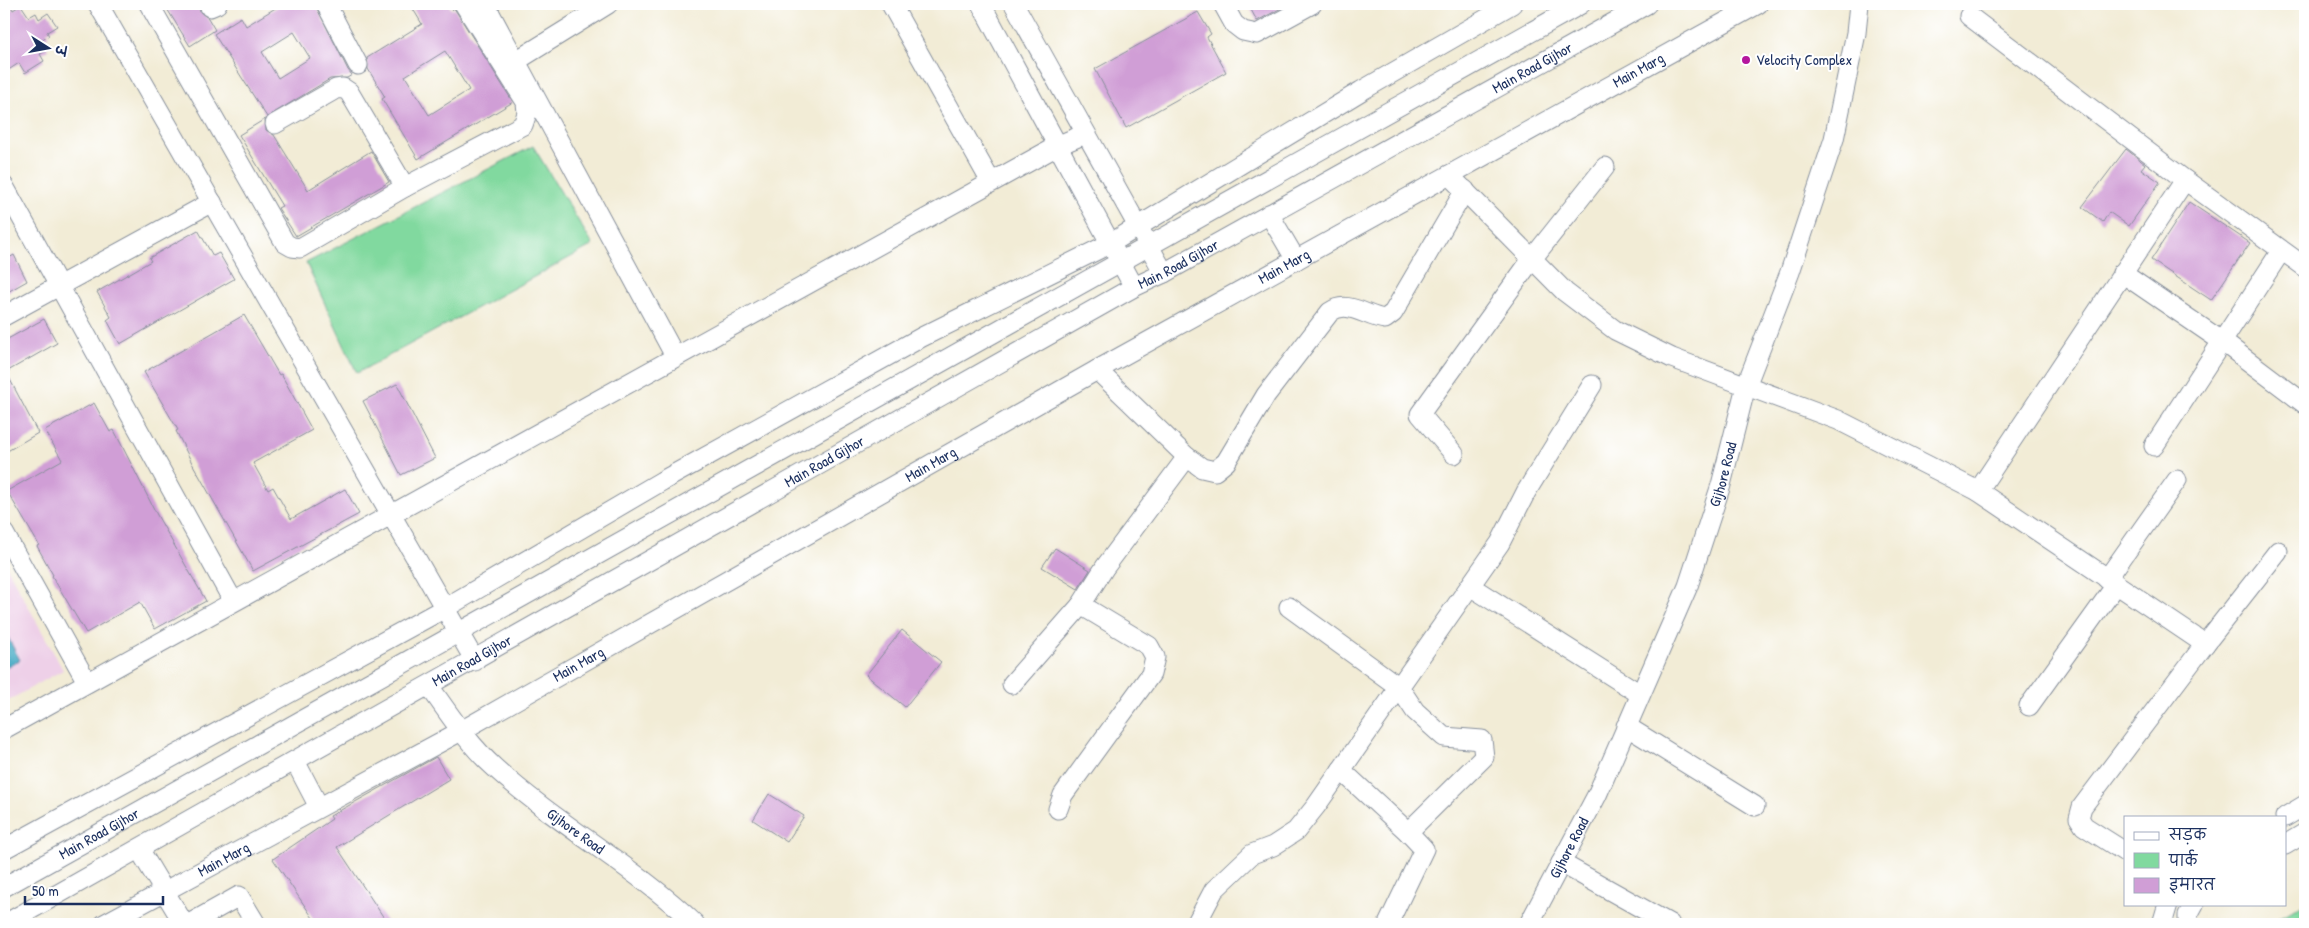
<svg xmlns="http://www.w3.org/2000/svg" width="2309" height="928" font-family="'Patrick Hand','Playpen Sans Deva',sans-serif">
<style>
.built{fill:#eed0e8}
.green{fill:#81d99f;stroke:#4e847e}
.water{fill:#44aac4;stroke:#306c91}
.building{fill:#d09ed6;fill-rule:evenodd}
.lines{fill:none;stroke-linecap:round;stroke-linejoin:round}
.minor-casing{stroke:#868e9a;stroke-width:21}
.minor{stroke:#fff;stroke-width:19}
.poi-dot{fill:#b5179e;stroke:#fff;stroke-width:2}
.labels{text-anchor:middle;stroke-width:4;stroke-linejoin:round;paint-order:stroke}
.poi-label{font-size:15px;fill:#1b2f5e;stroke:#fff;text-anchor:start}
.street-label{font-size:15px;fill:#1b2f5e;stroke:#fff}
</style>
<rect width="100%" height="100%" fill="#fff"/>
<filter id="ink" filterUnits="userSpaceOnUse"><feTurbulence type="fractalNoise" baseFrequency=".02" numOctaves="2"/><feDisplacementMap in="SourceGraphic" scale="10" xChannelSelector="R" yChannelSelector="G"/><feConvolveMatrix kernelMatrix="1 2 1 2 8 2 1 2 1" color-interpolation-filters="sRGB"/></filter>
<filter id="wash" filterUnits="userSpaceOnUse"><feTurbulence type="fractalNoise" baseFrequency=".0096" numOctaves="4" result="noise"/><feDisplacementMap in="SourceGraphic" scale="20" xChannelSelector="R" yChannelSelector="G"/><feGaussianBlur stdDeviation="1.12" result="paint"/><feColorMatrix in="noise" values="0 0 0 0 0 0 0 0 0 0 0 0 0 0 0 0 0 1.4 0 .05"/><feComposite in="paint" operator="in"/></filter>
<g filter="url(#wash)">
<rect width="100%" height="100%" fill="#f2ecd6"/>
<path class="built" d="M 4,562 L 63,670 L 4,703 Z"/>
<g class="green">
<path d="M 533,146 L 593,245 L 357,373 L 306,263 Z"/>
<path d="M 2305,903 L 2305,924 L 2269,924 Z"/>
</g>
<path class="water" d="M 4,630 L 20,660 L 4,669 Z"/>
<g id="blocks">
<g class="building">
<path d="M 4,4 L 10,4 L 13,10 L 21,5 L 29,17 L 36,13 L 39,19 L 48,13 L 57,26 L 47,32 L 49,36 L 42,40 L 48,50 L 40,54 L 44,61 L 25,73 L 19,63 L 4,73 Z"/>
<path d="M 164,4 L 199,4 L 200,12 L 208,18 L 215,30 L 190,46 Z"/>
<path d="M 282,4 L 315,4 L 348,70 L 352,75 L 347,78 L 330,79 L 267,117 L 214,34 L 241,17 L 246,26 ZM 294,32 L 310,58 L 278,78 L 262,52 Z"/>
<path d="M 410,4 L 448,4 L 452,10 L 454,8 L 513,102 L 418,159 L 382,99 L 385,97 L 368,69 L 367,58 L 422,24 ZM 445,51 L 469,90 L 429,115 L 405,76 Z"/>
<path d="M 1248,4 L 1289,4 L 1257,21 Z"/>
<path d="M 1198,12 L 1211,34 L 1207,37 L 1226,72 L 1126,128 L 1095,69 Z"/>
<path d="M 265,119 L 266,130 L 274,135 L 308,190 L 371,151 L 389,182 L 296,236 L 278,208 L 282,206 L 239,135 Z"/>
<path d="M 2126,149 L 2145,164 L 2141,169 L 2160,182 L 2129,226 L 2109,212 L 2103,222 L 2082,207 Z"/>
<path d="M 2189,202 L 2250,243 L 2211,300 L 2151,260 Z"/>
<path d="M 198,230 L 213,256 L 219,253 L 234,279 L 120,344 L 107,320 L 111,317 L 97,292 L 151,261 L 149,258 Z"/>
<path d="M 14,255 L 27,281 L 4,294 L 4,261 Z"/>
<path d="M 244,315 L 279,375 L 281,374 L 312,430 L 253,463 L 268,490 L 273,487 L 291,519 L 345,489 L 359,514 L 253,571 L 192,463 L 176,431 L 178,430 L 144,372 Z"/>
<path d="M 44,319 L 57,343 L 6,372 L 38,433 L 4,453 L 4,341 Z"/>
<path d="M 397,384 L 435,458 L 401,475 L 363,401 Z"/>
<path d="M 94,403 L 110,432 L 114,430 L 157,515 L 206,601 L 155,629 L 140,602 L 86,633 L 52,576 L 53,575 L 37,546 L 39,545 L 7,491 L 62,460 L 45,430 Z"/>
<path d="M 1055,548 L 1090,570 L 1078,589 L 1042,567 Z"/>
<path d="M 902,630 L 941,662 L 905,707 L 866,675 Z"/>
<path d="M 436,757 L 449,779 L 337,847 L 388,924 L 317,924 L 273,859 L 332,819 L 330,816 Z"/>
<path d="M 769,794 L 804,816 L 787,842 L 753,820 Z"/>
</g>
</g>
</g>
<g filter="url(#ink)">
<use href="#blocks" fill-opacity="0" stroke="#868e9a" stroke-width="1"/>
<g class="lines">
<defs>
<g id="minor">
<path d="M 98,4 L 475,661"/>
<path d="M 149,4 L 285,243 L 292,247 L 300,248 L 405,187 L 523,125 L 527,113 L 526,102 L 464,4"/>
<path d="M 326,4 L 358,65"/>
<path d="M 485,4 L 675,356"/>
<path d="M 891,4 L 991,182"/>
<path d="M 981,4 L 1134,287"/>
<path d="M 1014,4 L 1164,273"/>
<path d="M 1223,4 L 1234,24 L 1243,31 L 1257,34 L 1312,4"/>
<path d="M 210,7 L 217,4"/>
<path d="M 1969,16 L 2185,180"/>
<path d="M 516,61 L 608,4"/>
<path d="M 275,124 L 336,89 L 343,88 L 349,92 L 405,187"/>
<path d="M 1449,175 L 1565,292 L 1615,330 L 1672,358 L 1838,420 L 1978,491 L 2185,180 L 2305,267"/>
<path d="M 4,186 L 233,601"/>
<path d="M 1269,214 L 1296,260"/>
<path d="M 2122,273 L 2223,342 L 2305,404"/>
<path d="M 4,316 L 212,202"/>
<path d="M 1097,370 L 1187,457"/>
<path d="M 2154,446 L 2281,251"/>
<path d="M 1454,454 L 1420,414 L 1532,259 L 1605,167"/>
<path d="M 1978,491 L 2205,644 L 2082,807 L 2079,818 L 2084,826 L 2125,852"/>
<path d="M 4,533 L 87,682"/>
<path d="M 2107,579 L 2177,480"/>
<path d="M 1470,586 L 1640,694"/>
<path d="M 1289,607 L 1399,687 L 1415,711 L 1444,737 L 1482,740 L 1484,757 L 1408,832 L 1424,849 L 1388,924"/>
<path d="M 2205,644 L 2278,551"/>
<path d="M 1012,684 L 1081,605 L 1105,567 L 1187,457 L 1202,468 L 1215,471 L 1226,462 L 1266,395 L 1330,312 C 1348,299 1366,317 1385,319 L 1393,313 L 1465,190"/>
<path id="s1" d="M 429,686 C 449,714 469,745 495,768 C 558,825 634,866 695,924"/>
<path d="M 2029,706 L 2116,585"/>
<path d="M 1626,726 L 1755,806"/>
<path d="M 4,729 L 1059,145 L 1085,134"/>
<path d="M 295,761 L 319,807"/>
<path d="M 1341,770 L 1408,832"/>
<path d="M 1058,809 L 1063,795 L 1151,674 L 1155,657 L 1149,646 L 1081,605"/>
<path d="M 2285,817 L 2305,805"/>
<path d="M 2285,845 L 2305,833"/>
<path d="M 4,849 L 445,608 L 662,481 L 922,337 L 1111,243 L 1361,91 L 1512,4"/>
<path d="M 139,849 L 184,924"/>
<path d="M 1561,863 L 1670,924"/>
<path id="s2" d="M 4,887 L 1581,4"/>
<path id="s3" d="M 5,924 L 1134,287 L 1164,273 L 1647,4"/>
<path id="s4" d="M 104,924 L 461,731 L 1097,370 L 1758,4"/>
<path d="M 189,924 L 239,896 L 256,924"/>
<path d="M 1196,924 L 1214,890 L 1252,854 L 1273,846 L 1296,831 L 1316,806 L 1500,543 L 1526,492 L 1592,385"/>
<path id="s5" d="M 1529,924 L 1597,795 L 1688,586 L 1721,485 L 1746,386 L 1790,272 L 1834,139 L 1856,33 L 1859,4"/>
<path d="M 2162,924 L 2168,904"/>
<path d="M 2188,924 L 2188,915 L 2194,904"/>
</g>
</defs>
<use href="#minor" class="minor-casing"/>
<use href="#minor" class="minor"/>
</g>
</g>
<circle class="poi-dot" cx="1746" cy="60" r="5"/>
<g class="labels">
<g class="poi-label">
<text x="1756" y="65">Velocity Complex</text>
</g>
<g class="street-label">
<text dy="5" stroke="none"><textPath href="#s3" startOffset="1751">Main Road Gijhor</textPath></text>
<text dy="5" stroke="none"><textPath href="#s4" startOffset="1756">Main Marg</textPath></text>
<text dy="5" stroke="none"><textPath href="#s3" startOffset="1346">Main Road Gijhor</textPath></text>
<text dy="5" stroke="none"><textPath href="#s4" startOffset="1351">Main Marg</textPath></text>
<text dy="5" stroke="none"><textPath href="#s3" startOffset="941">Main Road Gijhor</textPath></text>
<text dy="5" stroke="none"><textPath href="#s4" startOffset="946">Main Marg</textPath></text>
<text dy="5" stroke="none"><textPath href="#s5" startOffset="491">Gijhore Road</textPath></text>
<text dy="5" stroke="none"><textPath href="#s3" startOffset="536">Main Road Gijhor</textPath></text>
<text dy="5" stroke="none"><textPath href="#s4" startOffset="541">Main Marg</textPath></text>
<text dy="5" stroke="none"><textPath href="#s1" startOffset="208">Gijhore Road</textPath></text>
<text dy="5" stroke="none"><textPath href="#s2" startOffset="109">Main Road Gijhor</textPath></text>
<text dy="5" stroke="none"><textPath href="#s5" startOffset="86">Gijhore Road</textPath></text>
<text dy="5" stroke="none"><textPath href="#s4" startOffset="136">Main Marg</textPath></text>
</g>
</g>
<rect width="2309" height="928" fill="none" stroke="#fff" stroke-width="20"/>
<rect x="2124" y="816" width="162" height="90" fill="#ffffff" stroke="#a4acbf"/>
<rect x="2134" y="832" width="25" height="8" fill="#ffffff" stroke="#a4acbf"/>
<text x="2169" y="840" font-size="15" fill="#1b2f5e">सड़क</text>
<rect x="2134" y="853" width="25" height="15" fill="#81d99f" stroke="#a4acbf"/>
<text x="2169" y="866" font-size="15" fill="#1b2f5e">पार्क</text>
<rect x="2134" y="878" width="25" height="15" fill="#d09ed6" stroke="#a4acbf"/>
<text x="2169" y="890" font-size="15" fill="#1b2f5e">इमारत</text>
<g transform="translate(48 48) rotate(101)" stroke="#ffffff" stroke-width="4" paint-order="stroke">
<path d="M0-4L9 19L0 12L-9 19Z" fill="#1b2f5e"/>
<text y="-8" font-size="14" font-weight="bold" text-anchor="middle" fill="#1b2f5e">उ</text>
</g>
<path d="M25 896v8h138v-8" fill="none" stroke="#1b2f5e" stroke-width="2.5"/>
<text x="32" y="896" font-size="15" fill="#1b2f5e" stroke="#ffffff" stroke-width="4" paint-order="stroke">50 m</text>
</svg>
